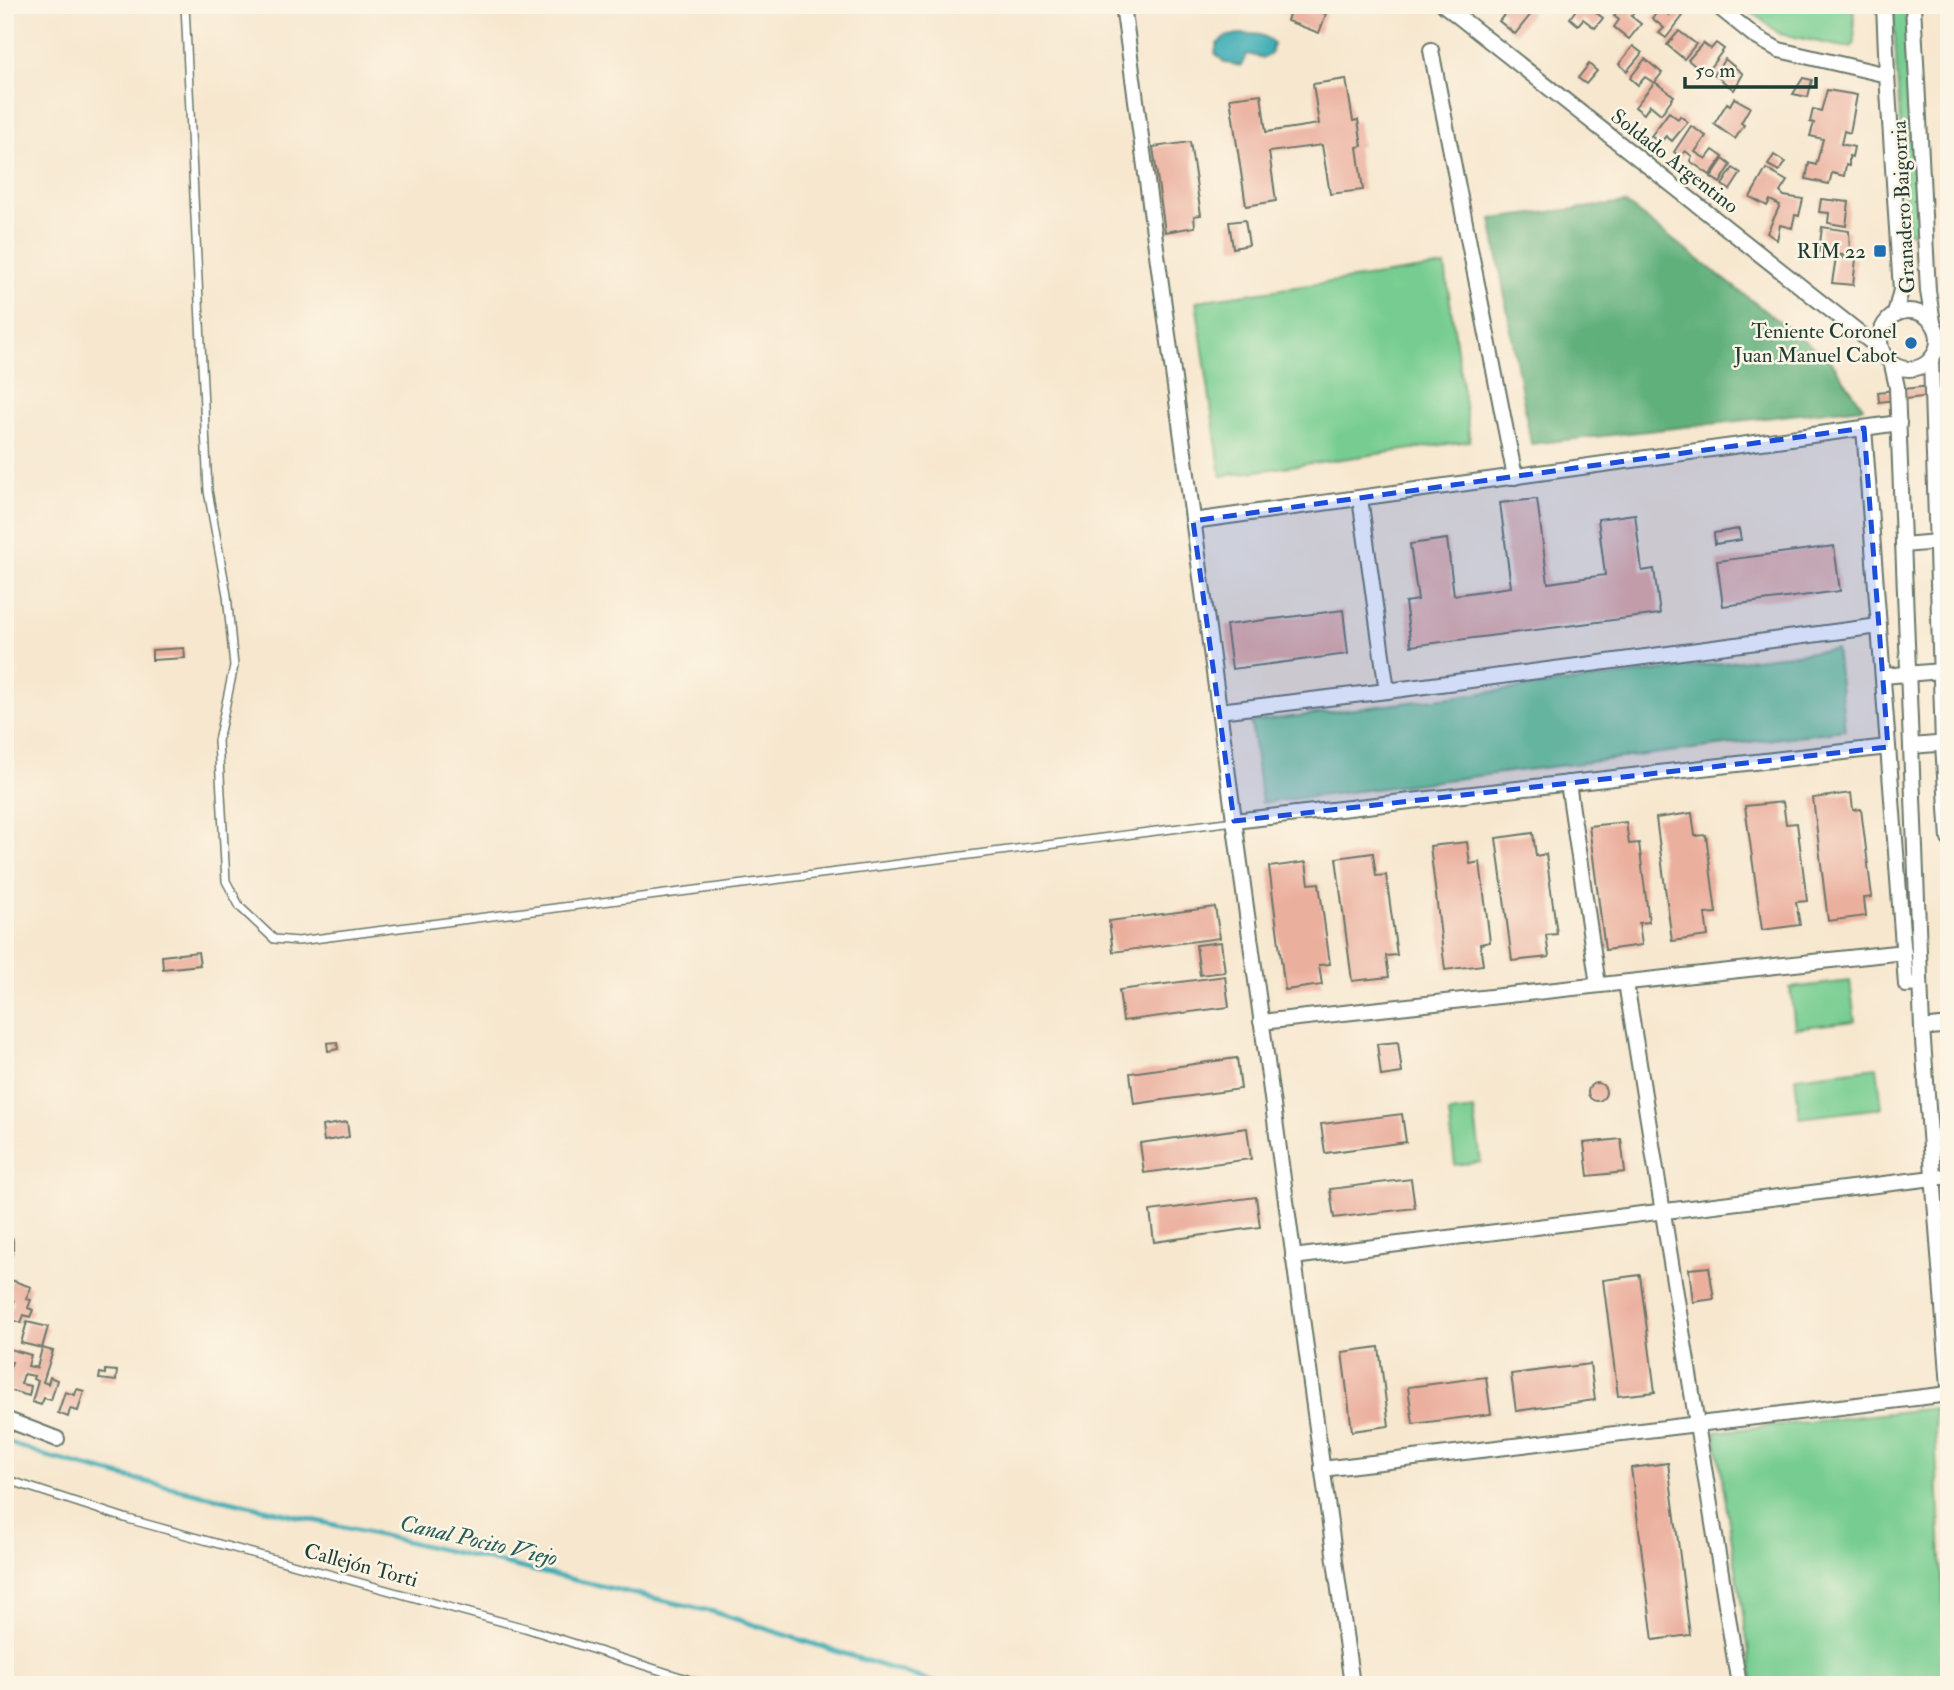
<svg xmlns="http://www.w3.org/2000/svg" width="1954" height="1690" font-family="'IM FELL Double Pica',serif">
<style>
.green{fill:#77cd91;stroke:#4b8562;stroke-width:2}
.forest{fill:#61b07b;stroke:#407658;stroke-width:2}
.water{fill:#3aacb5;stroke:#2c7474;stroke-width:2}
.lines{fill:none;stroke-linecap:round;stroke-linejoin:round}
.stream{stroke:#3aacb5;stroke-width:5}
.building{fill:#ebaf9e}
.service-casing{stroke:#6b786a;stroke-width:10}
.minor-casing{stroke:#6b786a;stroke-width:18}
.service{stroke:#fff;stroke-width:7}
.minor{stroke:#fff;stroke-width:14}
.marked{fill:#1d4ed8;fill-opacity:0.2;stroke:#1d4ed8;stroke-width:5;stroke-dasharray:14 9;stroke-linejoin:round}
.poi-dot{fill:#1f6fb2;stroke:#fcf5e5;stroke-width:2.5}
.labels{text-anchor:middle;stroke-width:5;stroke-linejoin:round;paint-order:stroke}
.street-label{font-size:21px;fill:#1f3d34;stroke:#fcf5e5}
.poi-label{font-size:21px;fill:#1f3d34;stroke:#fcf5e5;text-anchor:end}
.water-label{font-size:23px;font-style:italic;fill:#275e5b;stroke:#fcf5e5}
</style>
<rect width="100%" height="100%" fill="#fcf5e5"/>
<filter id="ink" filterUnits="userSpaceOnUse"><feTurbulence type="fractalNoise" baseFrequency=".0143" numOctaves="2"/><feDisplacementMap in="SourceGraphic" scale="14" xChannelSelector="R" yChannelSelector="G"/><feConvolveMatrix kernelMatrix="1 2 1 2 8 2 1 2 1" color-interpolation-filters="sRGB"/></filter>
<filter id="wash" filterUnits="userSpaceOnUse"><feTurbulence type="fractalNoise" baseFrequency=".00686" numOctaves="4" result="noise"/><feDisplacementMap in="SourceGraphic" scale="28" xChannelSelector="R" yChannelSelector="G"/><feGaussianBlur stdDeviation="1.57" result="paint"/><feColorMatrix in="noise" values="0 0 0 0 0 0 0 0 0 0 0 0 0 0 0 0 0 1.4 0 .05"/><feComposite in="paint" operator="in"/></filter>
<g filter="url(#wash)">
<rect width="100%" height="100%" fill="#f7e7cf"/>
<g class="green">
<path d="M 1743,5 L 1853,5 L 1855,43 L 1851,47 L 1843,47 L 1780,34 Z"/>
<path d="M 1893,5 L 1906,5 L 1918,228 L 1912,234 L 1906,227 Z"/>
<path d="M 1445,266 L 1470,441 L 1221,476 L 1196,301 Z"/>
<path d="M 1836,649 L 1845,730 L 1262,803 L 1251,722 Z"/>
<path d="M 1850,981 L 1855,1021 L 1795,1028 L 1790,988 Z"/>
<path d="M 1877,1067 L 1882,1108 L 1800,1118 L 1795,1077 Z"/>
<path d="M 1474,1110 L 1481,1162 L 1455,1165 L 1449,1113 Z"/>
<path d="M 1934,1408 L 1947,1685 L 1754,1685 L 1715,1432 Z"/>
</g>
<path class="forest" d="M 1625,203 L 1832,362 L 1863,407 L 1531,444 L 1491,219 Z"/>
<path class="water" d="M 1238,34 C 1250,34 1266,32 1273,44 L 1271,54 L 1263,58 L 1247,54 L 1241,66 L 1225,63 L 1215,53 L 1217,44 L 1225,37 Z"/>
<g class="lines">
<path class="stream" d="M 5,1441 L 48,1457 L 130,1478 L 714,1612 L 942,1685"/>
</g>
<g id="blocks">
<g class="building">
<path d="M 1286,5 L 1301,5 L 1326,14 L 1319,33 L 1287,21 L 1289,14 L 1283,12 Z"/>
<path d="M 1495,5 L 1517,5 L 1523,10 L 1527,5 L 1531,5 L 1535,9 L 1515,34 L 1499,21 L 1505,14 Z"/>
<path d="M 1567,5 L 1586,5 L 1603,18 L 1595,28 L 1583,19 L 1578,25 L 1570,18 L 1575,11 Z"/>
<path d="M 1622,5 L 1639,5 L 1631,16 L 1641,24 L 1629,39 L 1614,27 L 1619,20 L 1614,16 Z"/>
<path d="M 1660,8 L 1669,15 L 1674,9 L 1683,16 L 1666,38 L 1659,33 L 1664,28 L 1652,18 Z"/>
<path d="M 1679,31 L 1696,44 L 1684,59 L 1667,45 Z"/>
<path d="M 1703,43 L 1711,49 L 1716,43 L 1724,49 L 1705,74 L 1688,60 Z"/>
<path d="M 1633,46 L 1642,53 L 1627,71 L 1619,64 Z"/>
<path d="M 1645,59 L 1662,73 L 1655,82 L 1674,96 L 1661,114 L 1650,105 L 1644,114 L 1635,107 L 1654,83 L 1645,77 L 1638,85 L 1630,78 Z"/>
<path d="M 1725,59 L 1743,74 L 1734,90 L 1714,74 Z"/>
<path d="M 1589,64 L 1597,71 L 1586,84 L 1578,78 Z"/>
<path d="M 1803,78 L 1812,80 L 1808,97 L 1793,94 Z"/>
<path d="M 1346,79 L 1353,121 L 1358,120 L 1362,146 L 1357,147 L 1363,190 L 1330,194 L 1322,145 L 1269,152 L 1276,201 L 1246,206 L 1230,98 L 1261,94 L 1266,132 L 1319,124 L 1313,84 Z"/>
<path d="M 1827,90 L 1857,95 L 1850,133 L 1844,131 L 1841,144 L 1854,147 L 1852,157 L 1849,156 L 1849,166 L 1846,165 L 1844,176 L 1832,173 L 1829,184 L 1806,179 L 1809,163 L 1816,165 L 1823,139 L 1810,136 L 1814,123 L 1810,122 L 1813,109 L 1821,111 Z"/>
<path d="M 1734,98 L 1750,107 L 1741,123 L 1744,125 L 1735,139 L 1714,124 L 1727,103 L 1730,105 Z"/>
<path d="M 1669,112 L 1678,119 L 1680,116 L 1688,122 L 1672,141 L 1666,136 L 1660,143 L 1651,136 Z"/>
<path d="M 1691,126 L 1706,136 L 1695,152 L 1706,159 L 1713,150 L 1723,157 L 1710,175 L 1690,161 L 1692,156 L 1685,151 L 1681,157 L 1674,152 Z"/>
<path d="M 1190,142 L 1201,215 L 1194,216 L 1195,227 L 1165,232 L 1153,147 Z"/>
<path d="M 1774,155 L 1785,162 L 1779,171 L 1768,165 Z"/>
<path d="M 1723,159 L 1731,165 L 1720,183 L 1711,177 Z"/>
<path d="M 1733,168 L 1741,173 L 1730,190 L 1722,185 Z"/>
<path d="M 1766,169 L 1787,181 L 1780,192 L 1784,196 L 1803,199 L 1799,216 L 1795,215 L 1792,228 L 1780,225 L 1777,240 L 1767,233 L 1780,205 L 1770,200 L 1767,206 L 1750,197 Z"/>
<path d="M 1821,199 L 1849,202 L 1846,226 L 1828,223 L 1829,213 L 1819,212 Z"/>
<path d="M 1245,220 L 1249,245 L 1233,248 L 1229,222 Z"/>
<path d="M 1822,227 L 1849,231 L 1850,256 L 1819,252 Z"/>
<path d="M 1836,257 L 1856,259 L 1853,285 L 1832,283 Z"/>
<path d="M 1947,384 L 1948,394 L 1879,402 L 1878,392 Z"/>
<path d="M 1537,499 L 1548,583 L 1605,575 L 1598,519 L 1635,514 L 1642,571 L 1654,569 L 1660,614 L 1411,646 L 1405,602 L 1418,600 L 1410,544 L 1447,539 L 1454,595 L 1511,587 L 1500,503 Z"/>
<path d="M 1739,529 L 1741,540 L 1715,544 L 1714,533 Z"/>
<path d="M 1834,546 L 1840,591 L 1723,606 L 1717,561 Z"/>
<path d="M 1343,610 L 1348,654 L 1232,669 L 1226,625 Z"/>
<path d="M 184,648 L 185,658 L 152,660 L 152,650 Z"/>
<path d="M 1851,793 L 1853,810 L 1861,809 L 1872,897 L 1864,898 L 1866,916 L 1828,921 L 1813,798 Z"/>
<path d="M 1783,802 L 1786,824 L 1797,823 L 1807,901 L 1796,902 L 1800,925 L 1762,930 L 1745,806 Z"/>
<path d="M 1692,813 L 1695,836 L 1706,835 L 1716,913 L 1705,914 L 1708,936 L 1672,941 L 1656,818 Z"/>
<path d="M 1626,822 L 1629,844 L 1639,843 L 1649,922 L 1639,923 L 1642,945 L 1605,950 L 1589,826 Z"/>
<path d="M 1533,833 L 1536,856 L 1546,854 L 1557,934 L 1546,935 L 1549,957 L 1512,961 L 1496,838 Z"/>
<path d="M 1467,842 L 1470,864 L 1480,862 L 1490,942 L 1480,944 L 1483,965 L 1445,970 L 1430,846 Z"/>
<path d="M 1373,853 L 1376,876 L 1386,875 L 1397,955 L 1386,956 L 1389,977 L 1352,981 L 1336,858 Z"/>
<path d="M 1306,862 L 1309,884 L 1319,883 L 1330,964 L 1319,965 L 1322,985 L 1285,990 L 1269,867 Z"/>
<path d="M 1215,907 L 1220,938 L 1113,952 L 1109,921 Z"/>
<path d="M 1221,942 L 1225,972 L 1200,975 L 1196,945 Z"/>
<path d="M 198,952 L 200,965 L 163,969 L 162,956 Z"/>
<path d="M 1225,976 L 1229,1007 L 1123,1021 L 1119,990 Z"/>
<path d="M 337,1042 L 338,1049 L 328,1051 L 327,1043 Z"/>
<path d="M 1398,1042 L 1402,1073 L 1381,1076 L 1377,1044 Z"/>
<path d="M 1237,1058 L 1241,1089 L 1134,1104 L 1130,1073 Z"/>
<circle cx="1597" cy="1092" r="9"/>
<path d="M 1402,1114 L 1406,1142 L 1325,1153 L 1321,1124 Z"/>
<path d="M 347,1122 L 349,1137 L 324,1141 L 322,1126 Z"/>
<path d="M 1247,1128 L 1251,1159 L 1144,1173 L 1140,1143 Z"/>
<path d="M 1621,1139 L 1625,1172 L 1588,1176 L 1584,1143 Z"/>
<path d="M 1411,1179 L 1415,1208 L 1334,1218 L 1330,1189 Z"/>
<path d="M 1256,1197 L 1260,1227 L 1154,1242 L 1150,1211 Z"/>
<path d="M 1709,1267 L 1714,1299 L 1693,1302 L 1689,1269 Z"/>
<path d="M 1640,1275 L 1655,1392 L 1618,1396 L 1603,1280 Z"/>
<path d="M 11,1280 L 31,1287 L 26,1299 L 31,1300 L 28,1308 L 33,1310 L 30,1317 L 24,1315 L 21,1323 L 5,1317 L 6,1306 L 12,1308 L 14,1301 L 9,1299 L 11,1291 L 8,1290 Z"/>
<path d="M 27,1322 L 48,1327 L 42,1348 L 21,1343 Z"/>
<path d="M 1379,1347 L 1389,1426 L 1352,1431 L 1342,1352 Z"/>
<path d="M 6,1348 L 31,1355 L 28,1366 L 37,1368 L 42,1348 L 53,1351 L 43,1382 L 48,1384 L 50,1377 L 57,1380 L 51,1400 L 44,1398 L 41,1405 L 32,1402 L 38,1381 L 33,1379 L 34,1376 L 24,1374 L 21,1384 L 31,1386 L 29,1396 L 5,1389 L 5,1368 L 9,1370 L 12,1362 L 5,1359 Z"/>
<path d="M 1590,1364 L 1595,1400 L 1516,1411 L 1511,1374 Z"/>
<path d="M 105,1370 L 117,1371 L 116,1381 L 99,1379 L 100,1373 L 105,1374 Z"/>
<path d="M 1486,1377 L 1491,1414 L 1413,1424 L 1408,1387 Z"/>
<path d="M 77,1389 L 84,1391 L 78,1411 L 70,1409 L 68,1417 L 58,1413 L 65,1392 L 75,1395 Z"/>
<path d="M 1668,1463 L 1690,1635 L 1653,1640 L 1631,1468 Z"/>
</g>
</g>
</g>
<g filter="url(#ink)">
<use href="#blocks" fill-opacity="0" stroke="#6b786a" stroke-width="2"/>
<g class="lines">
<defs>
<g id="service">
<path d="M 185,5 L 208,491 L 227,595 L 234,666 L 218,741 L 226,881 L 240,907 L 274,939 L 298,941 L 1234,821"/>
<path d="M 5,1479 L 128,1519 L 525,1628 L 706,1685"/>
</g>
<g id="minor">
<path d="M 1123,5 L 1352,1685"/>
<path d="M 1444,5 L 1880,349"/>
<path d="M 1716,5 L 1756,37 L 1779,50 L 1887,75"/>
<path d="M 1884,5 L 1887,75 L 1901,290 L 1895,314"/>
<path d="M 1913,5 L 1928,291 L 1933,322"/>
<path d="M 1431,50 L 1515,477"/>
<circle cx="1909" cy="340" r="29"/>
<path d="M 1931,359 L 1943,744 L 1949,839"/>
<path d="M 1892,365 L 1897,387 L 1922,1028 L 1949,1387"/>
<path d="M 1864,428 L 1906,985 L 1920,984"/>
<path d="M 1360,498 L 1387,691"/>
<path d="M 1193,521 L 1899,423"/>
<path d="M 1903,545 L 1949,541"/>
<path d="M 1883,676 L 1941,671"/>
<path d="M 1219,711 L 1387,691 L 1879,626"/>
<path d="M 1911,746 L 1949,743"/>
<path d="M 1568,783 L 1598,985"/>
<path d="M 1234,821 L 1888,747"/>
<path d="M 1626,983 L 1739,1685"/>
<path d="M 1261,1022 L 1904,952"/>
<path d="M 1922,1028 L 1949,1025"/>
<path d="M 5,1241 L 5,1251"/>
<path d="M 1293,1257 L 1949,1176"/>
<path d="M 5,1419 L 57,1439"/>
<path d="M 1322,1469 L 1949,1394"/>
</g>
</defs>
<use href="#service" class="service-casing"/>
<use href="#minor" class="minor-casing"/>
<use href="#service" class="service"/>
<use href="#minor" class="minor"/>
</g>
</g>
<path class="marked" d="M 1864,428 L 1888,747 L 1234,821 L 1193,521 Z"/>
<g class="poi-dot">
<rect x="1873" y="244" width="14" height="14" rx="3.5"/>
<circle cx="1911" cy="343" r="7"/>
</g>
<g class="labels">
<g class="street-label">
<text transform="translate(1675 161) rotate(38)" y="7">Soldado Argentino</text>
<text transform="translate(1903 207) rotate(-93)" y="7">Granadero Baigorria</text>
<text transform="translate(361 1565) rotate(15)" y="7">Callejón Torti</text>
</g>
<g class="poi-label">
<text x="1866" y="258">RIM 22</text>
<text x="1897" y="338">Teniente Coronel<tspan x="1897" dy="24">Juan Manuel Cabot</tspan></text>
</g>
<g class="water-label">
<text transform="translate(479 1540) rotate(13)" y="8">Canal Pocito Viejo</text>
</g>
</g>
<rect width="1954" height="1690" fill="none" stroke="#fcf5e5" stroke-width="28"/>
<path d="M1685 77v10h131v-10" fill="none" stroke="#1f3d34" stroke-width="3.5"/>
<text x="1695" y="77" font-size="21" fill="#1f3d34" stroke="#fcf5e5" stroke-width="5" paint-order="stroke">50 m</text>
</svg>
